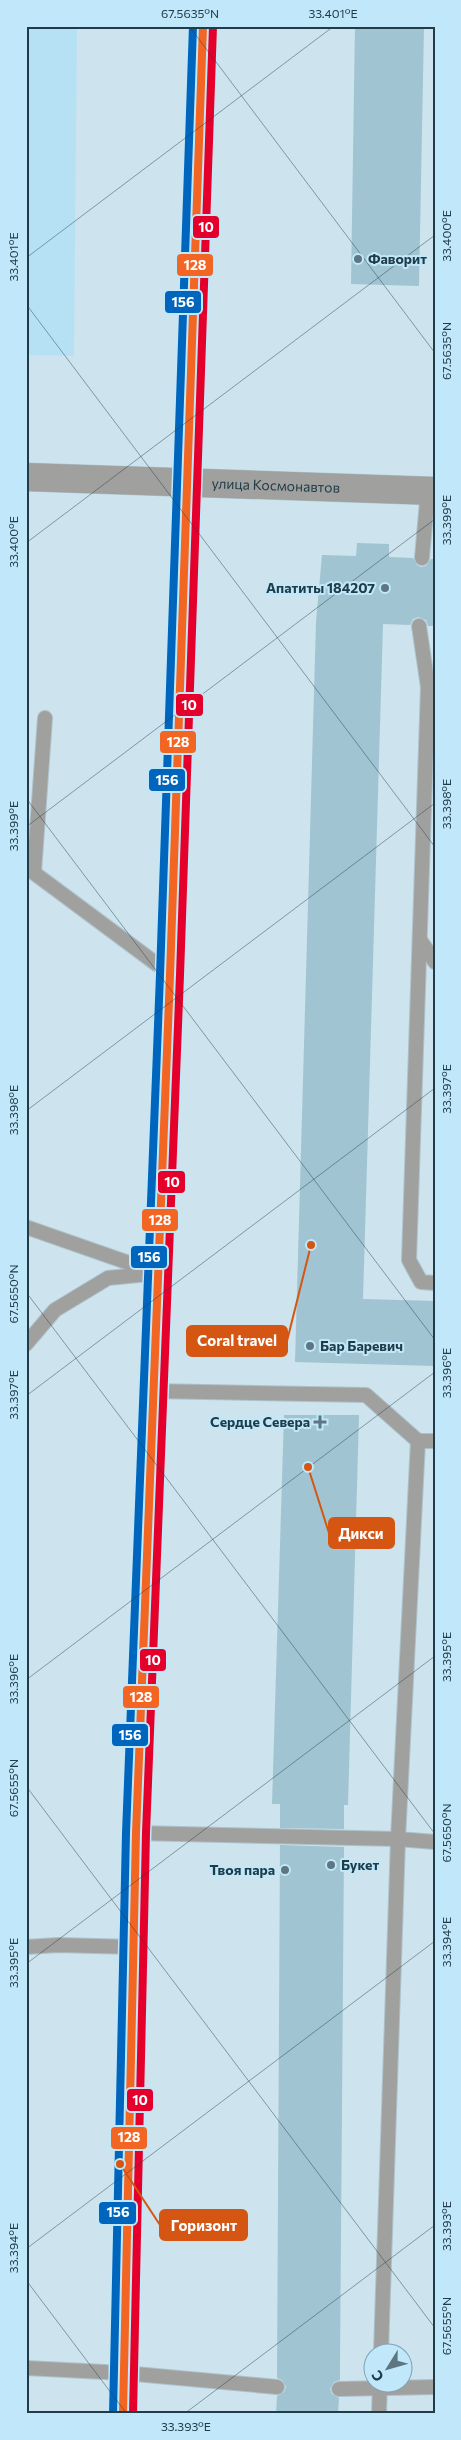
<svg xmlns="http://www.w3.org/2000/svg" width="461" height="2440" font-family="Commissioner,sans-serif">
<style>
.built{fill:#b6e1f5}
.building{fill:#a0c4d2}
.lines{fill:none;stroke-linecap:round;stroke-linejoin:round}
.lane-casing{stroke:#adc1ca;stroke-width:16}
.street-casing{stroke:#adc1ca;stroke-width:29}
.secondary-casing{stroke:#adc1ca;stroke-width:29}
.lane{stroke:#a0a09f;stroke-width:14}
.street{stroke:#a0a09f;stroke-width:28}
.secondary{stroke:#a4a9ac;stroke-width:28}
.bus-1-casing{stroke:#c0e8fa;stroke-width:11}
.bus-2-casing{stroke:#c0e8fa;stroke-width:11}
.bus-3-casing{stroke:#c0e8fa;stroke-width:11}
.bus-1{stroke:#f26522;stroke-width:8}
.bus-2{stroke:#e4002b;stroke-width:8}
.bus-3{stroke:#0065bd;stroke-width:8}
.ticks{fill:none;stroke:#203c48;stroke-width:1;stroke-opacity:0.45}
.poi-dot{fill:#5d7682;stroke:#c0e8fa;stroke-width:2}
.labels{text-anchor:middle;stroke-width:4;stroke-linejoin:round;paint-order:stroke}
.poi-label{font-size:14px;font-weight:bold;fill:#203c48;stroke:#c0e8fa;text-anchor:start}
.street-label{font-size:14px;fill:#203c48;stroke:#c0e8fa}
.leader{fill:none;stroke:#d45612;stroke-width:2}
.callout-dot{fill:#d45612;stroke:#c0e8fa;stroke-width:2}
.callout{fill:#d45612;stroke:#d45612;stroke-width:2}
.callout-label{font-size:15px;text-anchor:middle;font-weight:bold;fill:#fff}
.line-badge{stroke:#c0e8fa;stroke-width:2}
.badge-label{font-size:14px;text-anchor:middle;font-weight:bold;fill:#fff}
.neatline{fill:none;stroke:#203c48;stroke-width:2}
.ticks-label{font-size:12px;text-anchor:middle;fill:#203c48}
</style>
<rect width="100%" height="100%" fill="#cde3ed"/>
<path class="built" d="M 26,26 L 77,26 L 74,356 L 26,355 Z"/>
<g class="building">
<path d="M 355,26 L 424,26 L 419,286 L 351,284 Z"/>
<path d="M 357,543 L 389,544 L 389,557 L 413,558 L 417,565 L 421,567 L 426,566 L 431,559 L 435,559 L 435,626 L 428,626 L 426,620 L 418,617 L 413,619 L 410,625 L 383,624 L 363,1299 L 435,1301 L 435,1366 L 295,1362 L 316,622 L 322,555 L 356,556 Z"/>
<path d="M 284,1415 L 359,1415 L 348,1805 L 344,1805 L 344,1829 L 280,1828 L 280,1804 L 272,1804 Z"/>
<path d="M 280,1845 L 344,1847 L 340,2362 L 340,2380 L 334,2382 L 330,2389 L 332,2394 L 339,2398 L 338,2414 L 276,2414 L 277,2396 L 284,2392 L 286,2387 L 282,2380 L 277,2378 Z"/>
</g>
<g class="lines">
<defs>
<g id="lane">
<path d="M 422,558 L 428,490"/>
<path d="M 419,626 L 428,687 L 435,687"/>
<path d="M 428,687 L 409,1260 L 421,1282 L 435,1283"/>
<path d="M 26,867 L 170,974"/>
<path d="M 34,872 L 45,718"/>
<path d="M 420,940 L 435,962"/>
<path d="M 26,1227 L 155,1272"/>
<path d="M 26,1344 L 55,1310 L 108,1278 L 159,1273"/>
<path d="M 154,1391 L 366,1395 L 418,1441 L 435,1441"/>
<path d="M 136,1833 L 398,1839 L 435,1842"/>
<path d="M 26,1947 L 58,1945 L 134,1947"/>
<path d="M 381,2352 L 398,1839 L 418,1441"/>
<path d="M 26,2368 L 124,2373 L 277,2387"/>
<path d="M 339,2389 L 435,2387"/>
<path d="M 379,2414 L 380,2382"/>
</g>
<g id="street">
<path id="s1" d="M 26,477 L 435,491"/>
</g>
<path id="secondary" d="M 123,2414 L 136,1833 L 170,975 L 203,26"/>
</defs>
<use href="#lane" class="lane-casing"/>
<use href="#street" class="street-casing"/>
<use href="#secondary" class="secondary-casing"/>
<use href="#lane" class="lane"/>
<use href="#street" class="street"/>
<use href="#secondary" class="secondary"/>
<defs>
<path id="bus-1" d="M 123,2414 L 136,1833 L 170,975 L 203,26"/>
<path id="bus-2" d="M 133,2414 L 146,1833 L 180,975 L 213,26"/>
<path id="bus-3" d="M 113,2414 L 126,1833 L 160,975 L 193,26"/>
</defs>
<use href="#bus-1" class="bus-1-casing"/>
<use href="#bus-2" class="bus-2-casing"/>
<use href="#bus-3" class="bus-3-casing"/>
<use href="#bus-1" class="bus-1"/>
<use href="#bus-2" class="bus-2"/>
<use href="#bus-3" class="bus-3"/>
</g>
<path class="ticks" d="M 189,26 L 435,353M 26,258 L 334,26M 26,304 L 435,847M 26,543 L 435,235M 26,798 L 435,1340M 26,827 L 435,519M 26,1111 L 435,803M 26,1292 L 435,1834M 26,1396 L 435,1088M 26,1680 L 435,1372M 26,1786 L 435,2328M 26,1964 L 435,1656M 26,2249 L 435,1941M 26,2280 L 127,2414M 184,2414 L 435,2225"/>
<g class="poi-dot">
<circle cx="358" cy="259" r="5"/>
<circle cx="385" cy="588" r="5"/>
<circle cx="310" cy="1346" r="5"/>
<path d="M317.5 1414.5h5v5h5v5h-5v5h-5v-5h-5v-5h5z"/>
<circle cx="331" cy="1865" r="5"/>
<circle cx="285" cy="1870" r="5"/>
</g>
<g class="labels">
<g class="poi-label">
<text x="368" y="264">Фаворит</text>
<text x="375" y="593" text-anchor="end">Апатиты 184207</text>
<text x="320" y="1351">Бар Баревич</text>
<text x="310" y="1427" text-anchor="end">Сердце Севера</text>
<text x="341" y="1870">Букет</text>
<text x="275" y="1875" text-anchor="end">Твоя пара</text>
</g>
<g class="street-label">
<text dy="5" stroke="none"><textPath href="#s1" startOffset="250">улица Космонавтов</textPath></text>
</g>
</g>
<path class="leader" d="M311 1245L287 1341M308 1467L329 1533M120 2164L160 2225"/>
<g class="callout-dot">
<circle cx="311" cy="1245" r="5"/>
<circle cx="308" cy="1467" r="5"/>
<circle cx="120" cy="2164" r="5"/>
</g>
<g class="callout">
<rect x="187" y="1326" width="100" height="30" rx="5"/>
<rect x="329" y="1518" width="65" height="30" rx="5"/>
<rect x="160" y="2210" width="87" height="30" rx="5"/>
</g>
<g class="callout-label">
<text x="237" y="1346">Coral travel</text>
<text x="361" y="1539">Дикси</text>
<text x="204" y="2231">Горизонт</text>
</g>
<g class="line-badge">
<rect x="192" y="215" width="28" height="24" rx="5" fill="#e4002b"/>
<rect x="176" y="253" width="38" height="24" rx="5" fill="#f26522"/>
<rect x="164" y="290" width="38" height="24" rx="5" fill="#0065bd"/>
<rect x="175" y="693" width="29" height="24" rx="5" fill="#e4002b"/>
<rect x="159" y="730" width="38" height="24" rx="5" fill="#f26522"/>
<rect x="148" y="768" width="38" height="24" rx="5" fill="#0065bd"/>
<rect x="157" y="1170" width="29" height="24" rx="5" fill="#e4002b"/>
<rect x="141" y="1208" width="38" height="24" rx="5" fill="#f26522"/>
<rect x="130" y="1245" width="38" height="24" rx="5" fill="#0065bd"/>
<rect x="139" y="1648" width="28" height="24" rx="5" fill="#e4002b"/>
<rect x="122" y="1685" width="38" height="24" rx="5" fill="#f26522"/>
<rect x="111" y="1723" width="38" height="24" rx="5" fill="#0065bd"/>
<rect x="126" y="2088" width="28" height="24" rx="5" fill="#e4002b"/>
<rect x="110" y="2126" width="38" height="24" rx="5" fill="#f26522"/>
<rect x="98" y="2201" width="39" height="24" rx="5" fill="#0065bd"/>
</g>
<g class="badge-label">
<text x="206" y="232">10</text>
<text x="195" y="270">128</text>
<text x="183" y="307">156</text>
<text x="189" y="710">10</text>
<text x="178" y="747">128</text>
<text x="167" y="785">156</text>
<text x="172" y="1187">10</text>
<text x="160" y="1225">128</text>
<text x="149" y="1262">156</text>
<text x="153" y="1665">10</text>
<text x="141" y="1702">128</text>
<text x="130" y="1740">156</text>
<text x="140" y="2105">10</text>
<text x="129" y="2142">128</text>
<text x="118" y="2217">156</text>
</g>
<rect width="461" height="2440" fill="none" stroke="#c0e8fa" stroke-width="55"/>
<g transform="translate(388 2368) rotate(233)"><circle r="24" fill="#c0e8fa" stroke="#80a3b3"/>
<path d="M0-4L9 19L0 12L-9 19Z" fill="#5d7682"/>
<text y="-8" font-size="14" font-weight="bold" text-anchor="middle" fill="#203c48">С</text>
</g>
<rect x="28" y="28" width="406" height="2384" class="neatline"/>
<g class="ticks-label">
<text x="190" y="18">67.5635°N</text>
<text x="333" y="18">33.401°E</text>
<text transform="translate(447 236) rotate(-90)" y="4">33.400°E</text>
<text transform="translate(14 257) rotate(-90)" y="4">33.401°E</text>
<text transform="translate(447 351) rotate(-90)" y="4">67.5635°N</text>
<text transform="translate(447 520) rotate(-90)" y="4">33.399°E</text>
<text transform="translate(14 542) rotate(-90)" y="4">33.400°E</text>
<text transform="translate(447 804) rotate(-90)" y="4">33.398°E</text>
<text transform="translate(14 826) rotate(-90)" y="4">33.399°E</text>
<text transform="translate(447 1089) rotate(-90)" y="4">33.397°E</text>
<text transform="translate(14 1110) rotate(-90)" y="4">33.398°E</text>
<text transform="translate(14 1294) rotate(-90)" y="4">67.5650°N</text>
<text transform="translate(447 1373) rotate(-90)" y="4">33.396°E</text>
<text transform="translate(14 1395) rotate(-90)" y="4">33.397°E</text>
<text transform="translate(447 1657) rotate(-90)" y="4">33.395°E</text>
<text transform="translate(14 1679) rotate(-90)" y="4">33.396°E</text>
<text transform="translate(14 1788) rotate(-90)" y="4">67.5655°N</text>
<text transform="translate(447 1833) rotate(-90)" y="4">67.5650°N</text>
<text transform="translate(447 1942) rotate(-90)" y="4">33.394°E</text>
<text transform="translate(14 1963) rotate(-90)" y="4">33.395°E</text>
<text transform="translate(447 2226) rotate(-90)" y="4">33.393°E</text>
<text transform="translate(14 2248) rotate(-90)" y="4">33.394°E</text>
<text transform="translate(447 2326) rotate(-90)" y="4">67.5655°N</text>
<text x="186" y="2431">33.393°E</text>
</g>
</svg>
